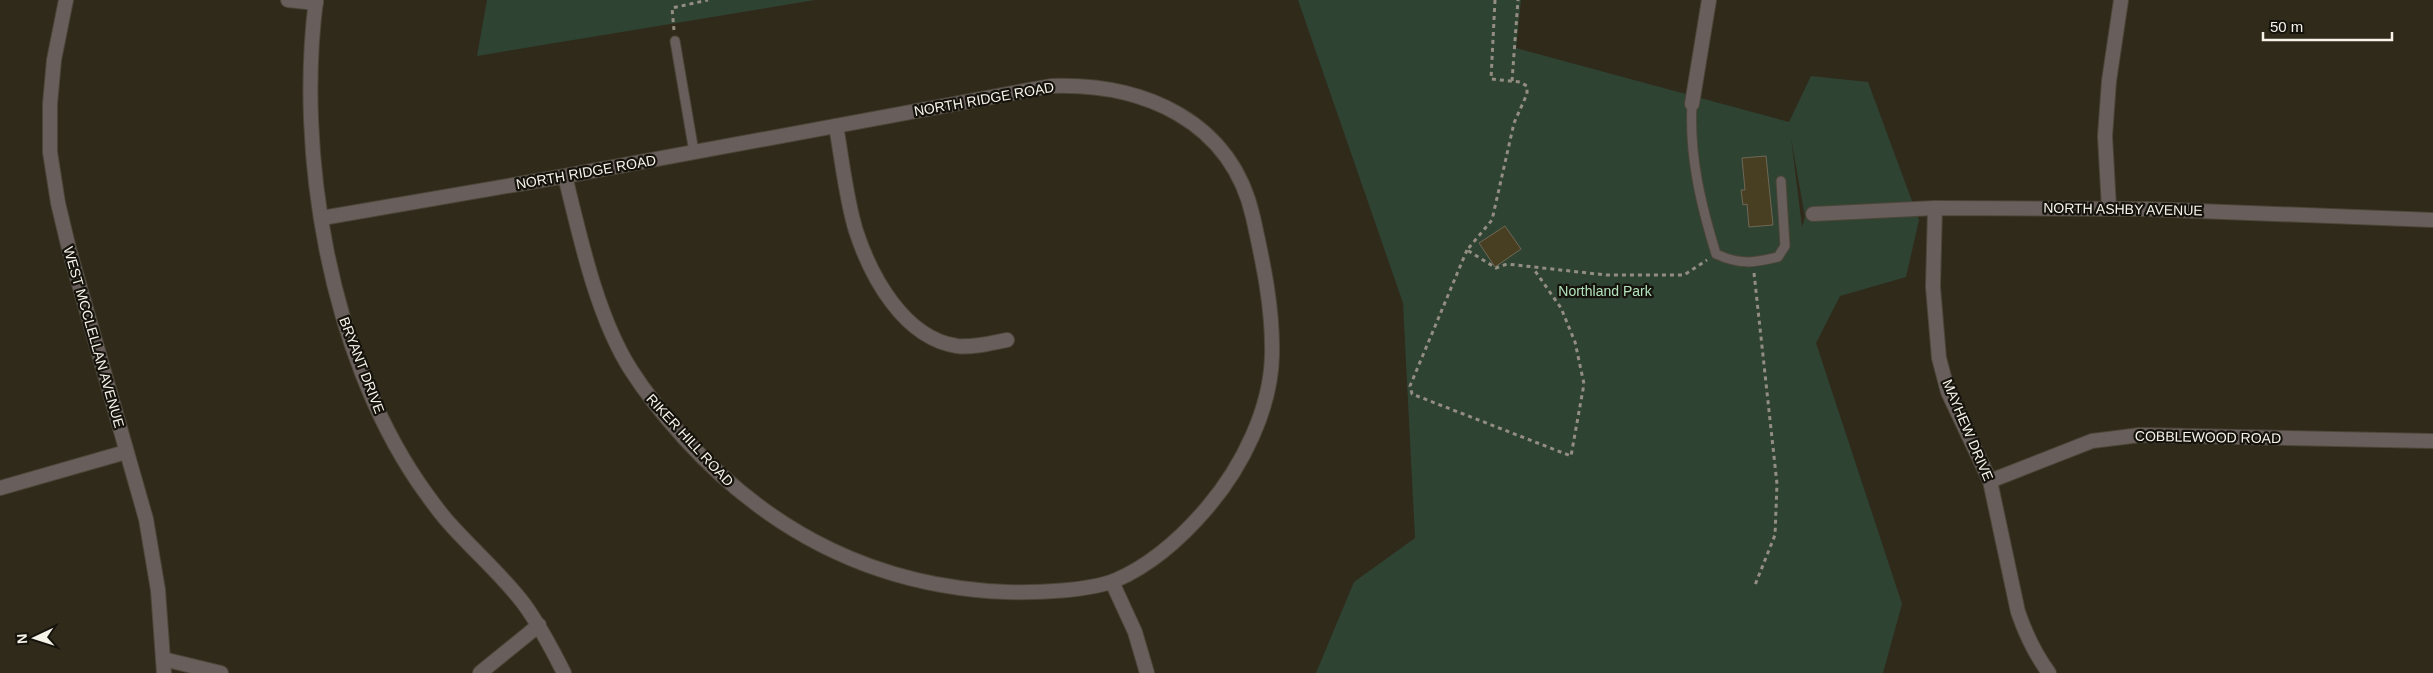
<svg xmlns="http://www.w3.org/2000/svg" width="2433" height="673" font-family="Arial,sans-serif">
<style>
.green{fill:#2f4333;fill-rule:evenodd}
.building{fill:#483f23;stroke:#6e6856}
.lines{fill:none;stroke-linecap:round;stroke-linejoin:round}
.service-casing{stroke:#4c4638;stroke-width:11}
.minor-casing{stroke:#4c4638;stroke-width:16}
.path{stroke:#938e81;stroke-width:3;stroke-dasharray:4 4;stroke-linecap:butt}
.service{stroke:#685f5c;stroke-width:9}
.minor{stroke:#685f5c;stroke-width:14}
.labels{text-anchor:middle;stroke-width:4.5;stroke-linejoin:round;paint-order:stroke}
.street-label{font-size:14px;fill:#f6f3e9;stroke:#15130c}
.park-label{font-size:14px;fill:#b2e3bc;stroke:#15130c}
</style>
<rect width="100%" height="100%" fill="#302a1b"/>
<g class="green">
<path d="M 487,0 L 815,0 L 477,56 Z"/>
<path d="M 1298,0 L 1521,0 L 1516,48 L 1789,122 L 1811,76 L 1868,82 L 1919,220 L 1906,277 L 1840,296 L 1816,343 L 1902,604 L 1883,673 L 1316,673 L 1354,582 L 1415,538 L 1403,303 ZM 1791,138 L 1805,217 L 1802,227 Z"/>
</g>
<g class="building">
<path d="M 1766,156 L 1773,225 L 1749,227 L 1747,204 L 1743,205 L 1741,190 L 1745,190 L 1742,158 Z"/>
<path d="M 1505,226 L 1521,249 L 1495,267 L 1479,243 Z"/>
</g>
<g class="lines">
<defs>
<g id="service">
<path d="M 675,41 L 694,152"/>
<path d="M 1692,104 C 1689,156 1701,205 1716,254 C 1740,265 1753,263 1778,257 L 1785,246 L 1781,181"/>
</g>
<g id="minor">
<path d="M 66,0 L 54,60 L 50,104 L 50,152 L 58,203 L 69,249 L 146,519 L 158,590 L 164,673"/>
<path d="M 288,0 L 316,3"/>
<path d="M 316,0 C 296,154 330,352 418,482 C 428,496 438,511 450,524 C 474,551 503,576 524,604 C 540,626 552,649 564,673"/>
<path d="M 1692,104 L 1709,0"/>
<path d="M 836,126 C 842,159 846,199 856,231 C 871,277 904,338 957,346 C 973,348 991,343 1007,340"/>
<path d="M 1935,208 L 1933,287 L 1939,358 L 1948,392 L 1990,481 L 2018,612 C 2026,635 2035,654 2049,673"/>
<path d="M 2109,208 L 2105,136 L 2109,81 L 2121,0"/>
<path d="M 1813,214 L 1935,208 L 2147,209 L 2433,220"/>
<path d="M 322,218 L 565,176 L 1051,86 C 1143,83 1231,120 1253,217 C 1263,262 1273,308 1272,355 C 1271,409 1242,467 1207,508 C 1183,536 1151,565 1116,580 C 1089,591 1036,593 1007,592 C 877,587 772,534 685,439 C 665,417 647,395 631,370 C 597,317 580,237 565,176"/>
<path d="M 1990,481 L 2092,441 L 2140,435 L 2433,441"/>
<path d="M 0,488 L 126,452"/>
<path d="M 1112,582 L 1135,632 L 1147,673"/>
<path d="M 163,659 L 221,673"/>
<path d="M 480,673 L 539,625"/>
</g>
</defs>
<use href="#service" class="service-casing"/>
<use href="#minor" class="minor-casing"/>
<g class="path">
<path d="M 1495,0 L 1491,79 L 1520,82 L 1527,86 L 1527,94 L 1514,123 L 1492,220 L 1467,250 L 1496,268 L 1507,264 L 1606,275 L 1684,275 L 1707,260"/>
<path d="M 674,30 L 672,8 L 708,0"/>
<path d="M 1512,81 L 1518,0"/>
<path d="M 1467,250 L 1410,386 L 1412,394 L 1571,456 L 1584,384 L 1575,342 L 1561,308 L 1533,268"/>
<path d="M 1754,273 L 1777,484 L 1775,535 L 1755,585"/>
</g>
<use href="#service" class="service"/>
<use href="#minor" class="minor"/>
</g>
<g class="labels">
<g class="street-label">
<text transform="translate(984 99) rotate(-10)" y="5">NORTH RIDGE ROAD</text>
<text transform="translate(586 172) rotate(-10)" y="5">NORTH RIDGE ROAD</text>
<text transform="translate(2123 209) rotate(1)" y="5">NORTH ASHBY AVENUE</text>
<text transform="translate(94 337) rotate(74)" y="5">WEST MCCLELLAN AVENUE</text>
<text transform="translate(362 365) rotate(69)" y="5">BRYANT DRIVE</text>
<text transform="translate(1968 430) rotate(67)" y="5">MAYHEW DRIVE</text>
<text transform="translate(2208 437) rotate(1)" y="5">COBBLEWOOD ROAD</text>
<text transform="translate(690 440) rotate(47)" y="5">RIKER HILL ROAD</text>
</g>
<g class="park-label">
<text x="1605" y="296">Northland Park</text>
</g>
</g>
<g transform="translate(35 638) rotate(266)" stroke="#15130c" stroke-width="4" paint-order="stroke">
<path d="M0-4L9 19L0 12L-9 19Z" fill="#f6f3e9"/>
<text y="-8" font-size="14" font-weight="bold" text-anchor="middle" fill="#f6f3e9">N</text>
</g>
<path d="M2263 32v8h129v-8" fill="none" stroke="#f6f3e9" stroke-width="2.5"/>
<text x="2270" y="32" font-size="15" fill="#f6f3e9" stroke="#15130c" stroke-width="4" paint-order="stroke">50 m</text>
</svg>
